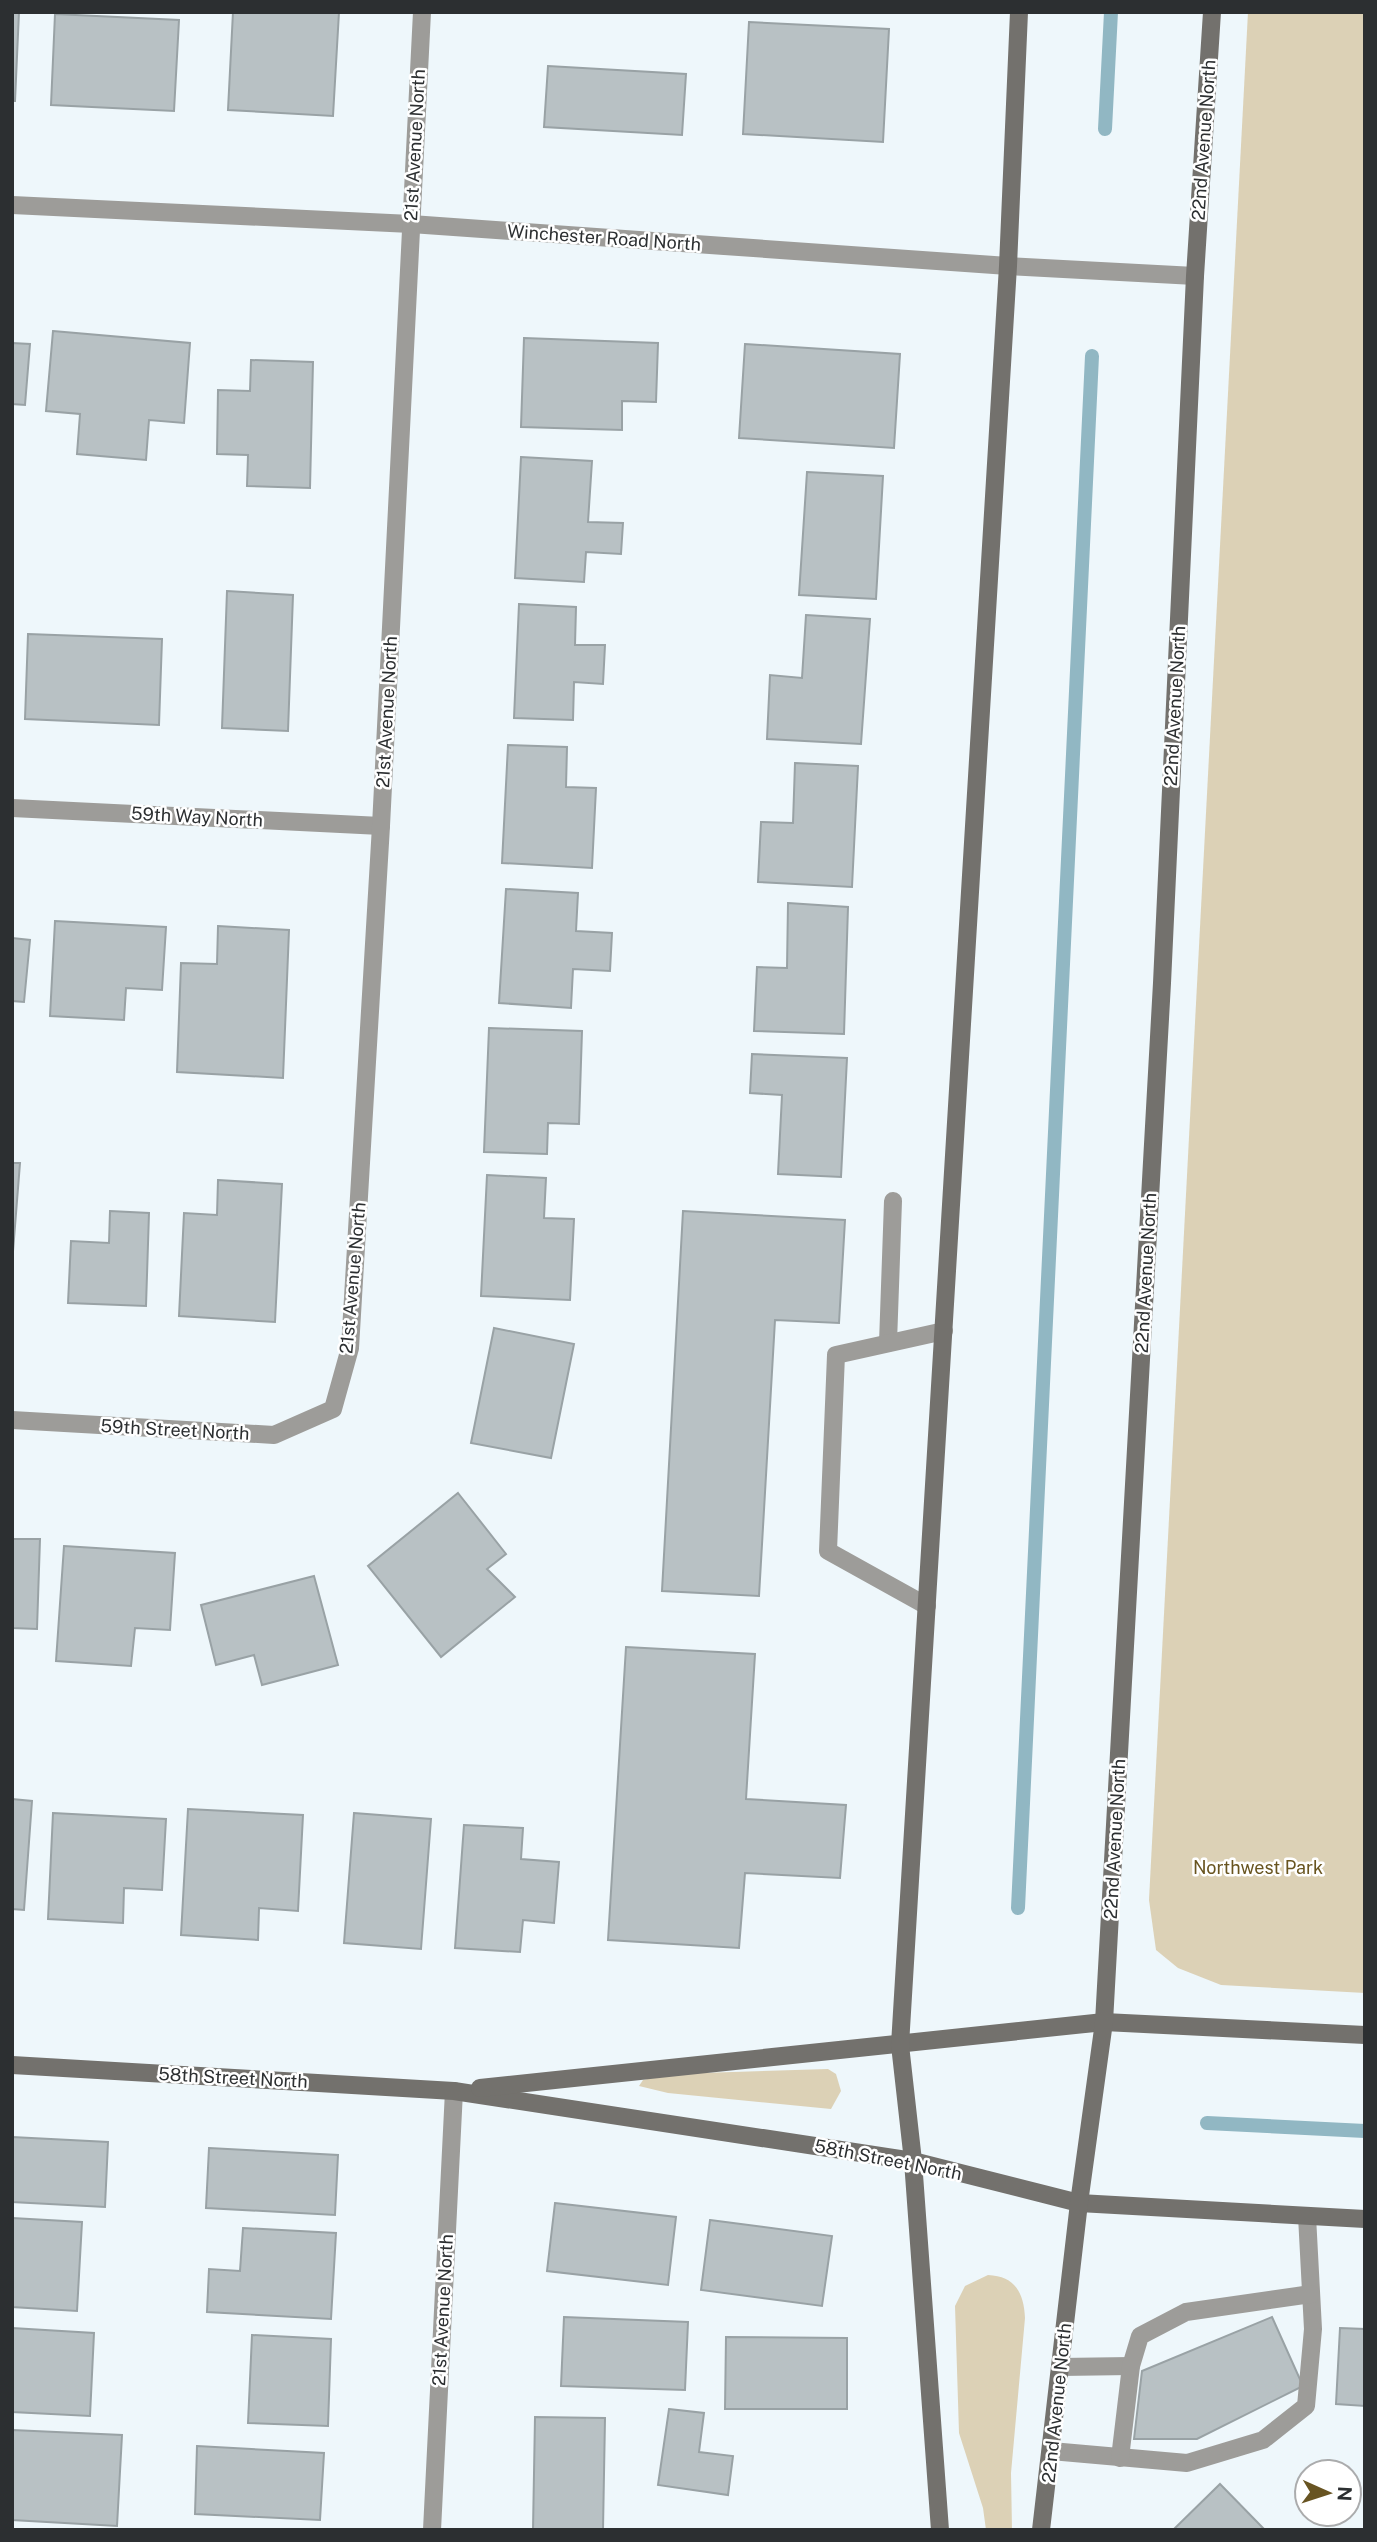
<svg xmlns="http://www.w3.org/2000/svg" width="1377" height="2542" font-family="'Public Sans',sans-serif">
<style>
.green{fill:#dcd1b6}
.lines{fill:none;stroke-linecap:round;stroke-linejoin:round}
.stream{stroke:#91b7c3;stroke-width:14}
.building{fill:#b8c1c4;stroke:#99a2a5;stroke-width:2}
.lane{stroke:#9d9c99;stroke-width:18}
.street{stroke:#9d9c99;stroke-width:18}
.secondary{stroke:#73716d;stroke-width:18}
.labels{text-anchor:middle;stroke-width:5;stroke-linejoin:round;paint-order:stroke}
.street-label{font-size:18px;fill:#2c2f31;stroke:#fff}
.park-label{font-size:18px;fill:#68541f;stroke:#fff}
</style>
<rect width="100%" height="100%" fill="#eef7fb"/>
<g class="green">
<path d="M 1248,12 L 1365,12 L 1365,1993 L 1221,1985 L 1178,1968 L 1156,1950 L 1149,1900 Z"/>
<path d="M 828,2069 L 836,2074 L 841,2091 L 831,2109 L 668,2093 L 639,2086 L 643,2080 L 670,2074 Z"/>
<path d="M 988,2275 C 1015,2276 1024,2293 1025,2318 L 1011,2473 L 1012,2530 L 986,2530 L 983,2508 L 959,2433 L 955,2306 L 965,2286 Z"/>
</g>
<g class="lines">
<g class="stream">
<path d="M 1105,129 L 1111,12"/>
<path d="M 1018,1908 L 1092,356"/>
<path d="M 1207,2123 L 1365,2131"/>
</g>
</g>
<g class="building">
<path d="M 12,12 L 19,12 L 15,101 L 12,101 Z"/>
<path d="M 233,12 L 339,12 L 333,116 L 228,110 Z"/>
<path d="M 55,14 L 179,20 L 174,111 L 51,105 Z"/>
<path d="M 749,22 L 889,29 L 883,142 L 743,134 Z"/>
<path d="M 548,66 L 686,74 L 682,135 L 544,127 Z"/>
<path d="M 53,331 L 190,343 L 184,423 L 149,420 L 146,460 L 77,454 L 80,414 L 46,411 Z"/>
<path d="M 524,338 L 658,343 L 656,402 L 622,401 L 622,430 L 521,427 Z"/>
<path d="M 12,343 L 30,344 L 25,405 L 12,404 Z"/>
<path d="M 745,344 L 900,354 L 894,448 L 739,438 Z"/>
<path d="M 251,360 L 313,362 L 310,488 L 247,486 L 248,455 L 217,454 L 218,390 L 250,391 Z"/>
<path d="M 521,457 L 592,461 L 588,522 L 623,523 L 621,554 L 586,552 L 584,582 L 515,578 Z"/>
<path d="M 807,472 L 883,476 L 876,599 L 799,595 Z"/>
<path d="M 227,591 L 293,595 L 288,731 L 222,728 Z"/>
<path d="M 519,604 L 576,607 L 575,645 L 605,645 L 603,684 L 574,682 L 573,720 L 514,718 Z"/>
<path d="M 806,615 L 870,619 L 861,744 L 767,739 L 770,675 L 802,678 Z"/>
<path d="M 28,634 L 162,639 L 159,725 L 25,719 Z"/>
<path d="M 508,745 L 567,747 L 566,787 L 596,788 L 592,868 L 502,863 Z"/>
<path d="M 795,763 L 858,766 L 852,887 L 758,882 L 761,822 L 793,823 Z"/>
<path d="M 506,889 L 578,893 L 576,931 L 612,933 L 610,971 L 573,969 L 571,1008 L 499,1003 Z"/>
<path d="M 788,903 L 848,907 L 844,1034 L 754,1031 L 757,967 L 787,968 Z"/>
<path d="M 55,921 L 166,927 L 162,990 L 126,988 L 124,1020 L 50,1016 Z"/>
<path d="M 218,926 L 289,930 L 283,1078 L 177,1072 L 181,963 L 217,964 Z"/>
<path d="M 12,938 L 30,940 L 24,1002 L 12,1001 Z"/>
<path d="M 489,1028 L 582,1031 L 579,1124 L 548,1123 L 547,1154 L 484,1152 Z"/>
<path d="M 752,1054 L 847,1058 L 841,1177 L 778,1174 L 782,1095 L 750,1093 Z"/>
<path d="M 12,1163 L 20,1163 L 12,1264 Z"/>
<path d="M 487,1175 L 546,1178 L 544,1218 L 574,1219 L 570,1300 L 481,1296 Z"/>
<path d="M 218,1180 L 282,1184 L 275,1322 L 179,1316 L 184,1213 L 217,1215 Z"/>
<path d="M 110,1211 L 149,1213 L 146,1306 L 68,1303 L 71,1241 L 109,1243 Z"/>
<path d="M 683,1211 L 845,1220 L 839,1323 L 775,1320 L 759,1596 L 662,1591 Z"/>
<path d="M 494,1328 L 574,1344 L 551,1458 L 471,1443 Z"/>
<path d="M 458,1493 L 506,1554 L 487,1569 L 515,1597 L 441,1657 L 368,1566 Z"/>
<path d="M 12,1539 L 40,1539 L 37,1629 L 12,1628 Z"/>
<path d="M 64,1546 L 175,1553 L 170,1630 L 135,1628 L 131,1666 L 56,1661 Z"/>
<path d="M 314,1576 L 338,1665 L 262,1685 L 254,1655 L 216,1665 L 201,1605 Z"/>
<path d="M 626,1647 L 755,1654 L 746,1799 L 846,1805 L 840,1878 L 745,1873 L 739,1948 L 608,1940 Z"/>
<path d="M 12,1799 L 32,1801 L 24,1910 L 12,1909 Z"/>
<path d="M 188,1809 L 303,1815 L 298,1911 L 259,1908 L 258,1940 L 181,1935 Z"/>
<path d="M 53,1813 L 166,1819 L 162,1890 L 124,1888 L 123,1923 L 48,1919 Z"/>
<path d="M 354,1813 L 431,1819 L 421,1949 L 344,1943 Z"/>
<path d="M 464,1825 L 523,1828 L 521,1859 L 559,1862 L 554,1923 L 523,1920 L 520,1952 L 455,1948 Z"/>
<path d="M 12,2137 L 108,2142 L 105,2207 L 12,2202 Z"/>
<path d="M 209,2148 L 338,2155 L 335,2215 L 206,2208 Z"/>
<path d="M 555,2203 L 676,2217 L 668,2285 L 547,2271 Z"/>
<path d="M 12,2218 L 82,2222 L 77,2311 L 12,2307 Z"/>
<path d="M 710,2220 L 832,2236 L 822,2306 L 701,2290 Z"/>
<path d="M 243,2228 L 336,2233 L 331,2319 L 207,2312 L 209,2269 L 240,2271 Z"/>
<path d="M 564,2317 L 688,2322 L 685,2390 L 561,2386 Z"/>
<path d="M 1272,2317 L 1303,2386 L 1197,2439 L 1134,2439 L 1142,2371 Z"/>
<path d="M 12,2328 L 94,2333 L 90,2416 L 12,2412 Z"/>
<path d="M 1340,2328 L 1365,2329 L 1365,2406 L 1336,2404 Z"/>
<path d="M 252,2335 L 331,2339 L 328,2426 L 248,2423 Z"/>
<path d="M 726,2337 L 847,2338 L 847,2409 L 725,2409 Z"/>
<path d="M 669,2409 L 704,2413 L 699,2452 L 733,2456 L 728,2495 L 658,2485 Z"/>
<path d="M 535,2417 L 605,2418 L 603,2530 L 533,2530 Z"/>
<path d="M 12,2430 L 122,2435 L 117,2526 L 12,2520 Z"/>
<path d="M 197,2446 L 324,2453 L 320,2520 L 195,2514 Z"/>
<path d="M 1220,2484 L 1265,2530 L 1173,2530 Z"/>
</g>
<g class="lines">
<g class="lane">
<path d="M 888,1343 L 893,1201"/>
<path d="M 927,1606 L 828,1551 L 836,1355 L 944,1331"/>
<path d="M 1060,2367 L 1131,2366"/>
<path d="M 1051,2451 L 1187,2463 L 1263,2440 L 1306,2406 L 1313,2329 L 1307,2216"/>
<path d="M 1120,2458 L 1131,2366 L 1140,2336 L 1186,2312 L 1311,2294"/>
</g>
<g class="street">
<path d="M 12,205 L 411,224 L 1008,266 L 1195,276"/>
<path d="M 12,808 L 381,826"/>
<path d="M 12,1420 L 274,1435 L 333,1409 L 350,1348 L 381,826 L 422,12"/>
<path d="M 432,2530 L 454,2091"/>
</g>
<g class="secondary">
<path d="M 12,2065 L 454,2091 L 913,2161 L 1079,2203 L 1365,2219"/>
<path d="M 480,2088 L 1104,2022 L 1365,2035"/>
<path d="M 940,2530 L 913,2161 L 900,2045 L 1008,266 L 1019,12"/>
<path d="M 1041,2530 L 1079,2203 L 1104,2022 L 1162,983 L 1195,276 L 1212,12"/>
</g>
</g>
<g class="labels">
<g class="street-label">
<text transform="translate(1204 140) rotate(-86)" y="6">22nd Avenue North</text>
<text transform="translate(415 145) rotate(-87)" y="6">21st Avenue North</text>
<text transform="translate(604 238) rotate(4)" y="6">Winchester Road North</text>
<text transform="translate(1175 706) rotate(-87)" y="6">22nd Avenue North</text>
<text transform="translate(387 712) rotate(-87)" y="6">21st Avenue North</text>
<text transform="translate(197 817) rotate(3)" y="6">59th Way North</text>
<text transform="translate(1146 1273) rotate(-87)" y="6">22nd Avenue North</text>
<text transform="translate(353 1278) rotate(-85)" y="6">21st Avenue North</text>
<text transform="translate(175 1430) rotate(3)" y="6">59th Street North</text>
<text transform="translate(1115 1839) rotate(-87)" y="6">22nd Avenue North</text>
<text transform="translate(233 2078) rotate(3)" y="6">58th Street North</text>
<text transform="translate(888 2160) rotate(11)" y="6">58th Street North</text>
<text transform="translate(443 2310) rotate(-87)" y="6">21st Avenue North</text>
<text transform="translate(1057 2403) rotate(-84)" y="6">22nd Avenue North</text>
</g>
<g class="park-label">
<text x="1258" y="1874">Northwest Park</text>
</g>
</g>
<rect width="1377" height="2542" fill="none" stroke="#2c2f31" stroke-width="28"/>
<g transform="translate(1328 2493) rotate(93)"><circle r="33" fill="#ffffff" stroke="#abacad" stroke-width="2"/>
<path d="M0-5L12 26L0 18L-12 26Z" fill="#685422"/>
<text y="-10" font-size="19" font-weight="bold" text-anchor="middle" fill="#2c2f31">N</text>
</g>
</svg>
